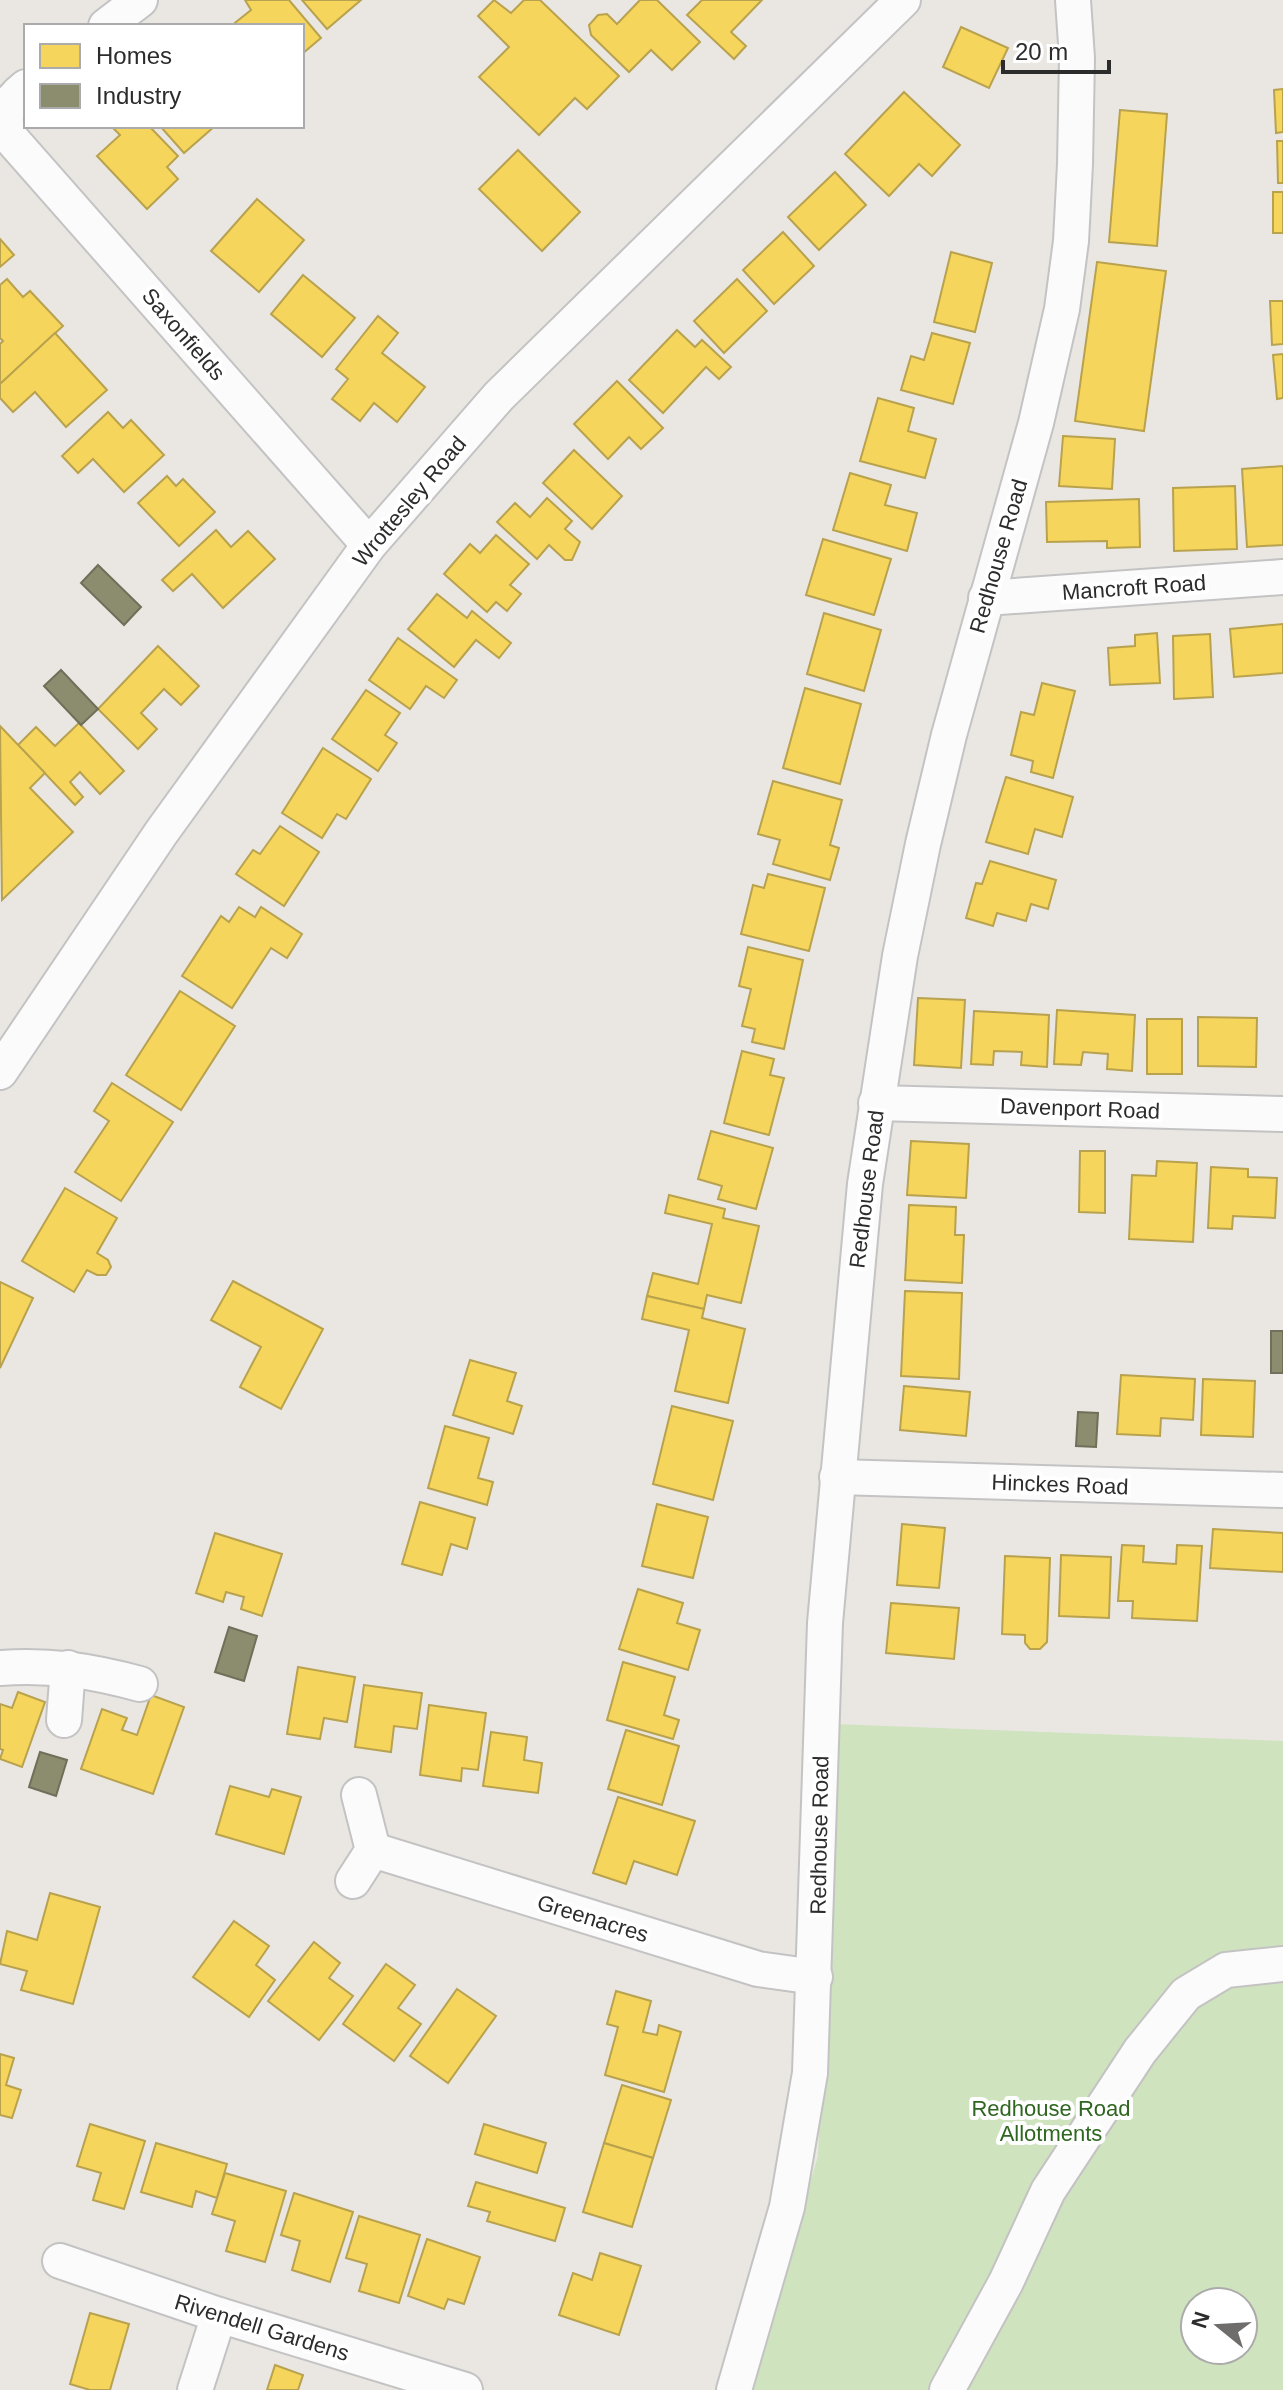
<svg xmlns="http://www.w3.org/2000/svg" width="1283" height="2390" font-family="Arial,sans-serif">
<style>
.green{fill:#cee3be;fill-rule:evenodd}
.homes{fill:#f6d55c;stroke:#b9a24e;stroke-width:2}
.industry{fill:#8c8c6e;stroke:#6f6f5a;stroke-width:2}
.lines{fill:none;stroke-linecap:round;stroke-linejoin:round}
.minor-casing{stroke:#c4c3c3;stroke-width:38}
.minor{stroke:#fcfbfb;stroke-width:34}
.labels{text-anchor:middle;stroke-width:8;stroke-linejoin:round;paint-order:stroke}
.street-label{font-size:22px;fill:#2c2c2c;stroke:#fff}
.park-label{font-size:22px;fill:#2f6620;stroke:#fff}
</style>
<rect width="100%" height="100%" fill="#eae7e3"/>
<path class="green" d="M 834,1724 L 1283,1741 L 1283,2390 L 749,2390 L 818,2156 ZM 1195,2302 L 1243,2302 L 1243,2350 L 1195,2350 Z"/>
<g class="homes">
<path d="M 289,0 L 321,38 L 302,54 L 302,26 L 231,26 L 251,10 L 245,0 Z"/>
<path d="M 302,0 L 361,0 L 327,29 Z"/>
<path d="M 494,0 L 511,13 L 524,0 L 540,0 L 619,76 L 587,109 L 575,98 L 539,135 L 479,77 L 509,47 L 478,16 Z"/>
<path d="M 640,0 L 657,0 L 700,42 L 672,70 L 651,50 L 629,72 L 591,35 L 589,25 L 598,15 L 607,14 L 617,24 Z"/>
<path d="M 702,0 L 762,0 L 731,32 L 746,46 L 734,59 L 687,15 Z"/>
<path d="M 961,27 L 1008,48 L 989,88 L 943,67 Z"/>
<path d="M 1283,89 L 1283,132 L 1276,133 L 1274,90 Z"/>
<path d="M 904,92 L 960,145 L 932,176 L 919,164 L 889,196 L 845,154 Z"/>
<path d="M 1120,110 L 1167,114 L 1157,246 L 1109,242 Z"/>
<path d="M 111,126 L 149,126 L 178,156 L 167,167 L 178,179 L 147,209 L 97,156 L 120,135 Z"/>
<path d="M 160,126 L 215,126 L 184,153 Z"/>
<path d="M 1277,141 L 1283,141 L 1283,183 L 1278,183 Z"/>
<path d="M 518,150 L 580,212 L 542,251 L 479,189 Z"/>
<path d="M 835,172 L 866,205 L 819,250 L 788,217 Z"/>
<rect x="1273" y="192" width="10" height="41"/>
<path d="M 257,199 L 304,240 L 259,292 L 211,251 Z"/>
<path d="M 783,232 L 814,266 L 774,304 L 743,270 Z"/>
<path d="M 0,239 L 14,255 L 0,267 Z"/>
<path d="M 951,252 L 992,263 L 975,332 L 934,322 Z"/>
<path d="M 1097,262 L 1166,271 L 1144,431 L 1075,421 Z"/>
<path d="M 303,275 L 355,318 L 322,357 L 271,314 Z"/>
<path d="M 7,279 L 23,297 L 30,291 L 63,326 L 0,384 L 0,344 L 3,341 L 0,338 L 0,285 Z"/>
<path d="M 737,279 L 767,311 L 724,353 L 694,321 Z"/>
<path d="M 1270,301 L 1283,301 L 1283,344 L 1272,345 Z"/>
<path d="M 378,316 L 398,333 L 382,353 L 425,387 L 397,422 L 374,403 L 360,421 L 332,399 L 348,379 L 336,369 Z"/>
<path d="M 677,330 L 695,347 L 702,340 L 731,367 L 719,379 L 706,367 L 663,413 L 629,380 Z"/>
<path d="M 55,333 L 107,390 L 66,427 L 35,392 L 13,412 L 0,398 L 0,384 Z"/>
<path d="M 932,333 L 970,343 L 953,404 L 901,390 L 911,356 L 924,360 Z"/>
<path d="M 1283,354 L 1283,398 L 1277,399 L 1273,355 Z"/>
<path d="M 617,381 L 663,428 L 641,449 L 629,437 L 608,459 L 574,424 Z"/>
<path d="M 878,398 L 914,408 L 908,431 L 936,439 L 925,478 L 860,461 Z"/>
<path d="M 108,412 L 123,428 L 131,420 L 164,455 L 124,492 L 93,459 L 78,473 L 62,456 Z"/>
<path d="M 1063,436 L 1115,439 L 1112,489 L 1059,486 Z"/>
<path d="M 574,450 L 622,496 L 592,529 L 543,483 Z"/>
<path d="M 1283,466 L 1283,545 L 1247,547 L 1242,469 Z"/>
<path d="M 850,473 L 891,485 L 885,505 L 917,513 L 907,551 L 833,530 Z"/>
<path d="M 167,476 L 176,486 L 183,479 L 215,512 L 179,546 L 138,503 Z"/>
<path d="M 1235,486 L 1237,549 L 1174,551 L 1173,488 Z"/>
<path d="M 547,498 L 572,521 L 565,529 L 580,542 L 572,560 L 565,560 L 549,545 L 537,559 L 497,522 L 515,503 L 530,517 Z"/>
<path d="M 1139,499 L 1140,547 L 1107,548 L 1107,541 L 1047,542 L 1046,502 Z"/>
<path d="M 216,530 L 231,547 L 248,531 L 275,559 L 223,608 L 192,574 L 173,591 L 162,580 Z"/>
<path d="M 496,535 L 529,564 L 510,585 L 521,594 L 507,611 L 496,602 L 487,612 L 444,574 L 470,544 L 480,553 Z"/>
<path d="M 823,539 L 891,559 L 874,615 L 806,595 Z"/>
<path d="M 437,594 L 467,618 L 472,611 L 511,643 L 499,658 L 476,640 L 454,667 L 408,629 Z"/>
<path d="M 824,613 L 881,630 L 864,691 L 807,674 Z"/>
<path d="M 1283,624 L 1283,673 L 1234,677 L 1230,629 Z"/>
<path d="M 1157,633 L 1160,683 L 1110,685 L 1108,648 L 1135,646 L 1135,635 Z"/>
<path d="M 1210,634 L 1213,697 L 1174,699 L 1173,636 Z"/>
<path d="M 398,638 L 457,680 L 444,698 L 426,686 L 410,709 L 369,680 Z"/>
<path d="M 158,646 L 199,686 L 181,705 L 164,689 L 141,713 L 157,729 L 138,749 L 98,709 Z"/>
<path d="M 1042,683 L 1075,691 L 1053,778 L 1031,772 L 1033,761 L 1011,755 L 1021,712 L 1034,715 Z"/>
<path d="M 805,688 L 861,704 L 840,784 L 783,768 Z"/>
<path d="M 366,690 L 400,713 L 385,735 L 397,743 L 378,771 L 332,739 Z"/>
<path d="M 79,723 L 124,771 L 100,794 L 80,772 L 70,782 L 83,797 L 75,805 L 18,745 L 36,727 L 55,746 Z"/>
<path d="M 0,726 L 45,773 L 30,788 L 73,832 L 2,900 Z"/>
<path d="M 323,748 L 371,779 L 346,819 L 337,814 L 322,838 L 282,813 Z"/>
<path d="M 1006,777 L 1073,797 L 1062,837 L 1035,829 L 1028,854 L 986,842 Z"/>
<path d="M 773,781 L 842,800 L 830,845 L 839,848 L 830,880 L 773,864 L 780,840 L 758,834 Z"/>
<path d="M 280,826 L 319,852 L 284,906 L 236,874 L 253,850 L 260,854 Z"/>
<path d="M 990,861 L 1056,880 L 1048,909 L 1031,904 L 1026,921 L 997,913 L 993,926 L 966,918 L 976,883 L 982,884 Z"/>
<path d="M 768,874 L 825,888 L 809,951 L 741,934 L 753,885 L 764,888 Z"/>
<path d="M 239,907 L 255,917 L 261,907 L 302,934 L 287,958 L 271,948 L 232,1008 L 182,976 L 221,916 L 229,922 Z"/>
<path d="M 748,947 L 803,960 L 784,1049 L 752,1042 L 755,1029 L 742,1026 L 751,989 L 739,986 Z"/>
<path d="M 180,991 L 235,1026 L 181,1110 L 126,1075 Z"/>
<path d="M 918,998 L 965,1000 L 961,1068 L 914,1065 Z"/>
<path d="M 1057,1010 L 1135,1015 L 1132,1071 L 1107,1069 L 1108,1054 L 1083,1052 L 1081,1065 L 1054,1064 Z"/>
<path d="M 974,1011 L 1049,1015 L 1047,1067 L 1021,1065 L 1022,1052 L 994,1051 L 993,1065 L 971,1064 Z"/>
<path d="M 1198,1017 L 1257,1018 L 1256,1067 L 1198,1066 Z"/>
<rect x="1147" y="1019" width="35" height="55"/>
<path d="M 742,1051 L 774,1059 L 770,1075 L 784,1078 L 769,1135 L 724,1123 Z"/>
<path d="M 112,1083 L 173,1122 L 121,1201 L 75,1172 L 109,1121 L 94,1111 Z"/>
<path d="M 711,1131 L 773,1148 L 756,1209 L 718,1199 L 722,1186 L 698,1179 Z"/>
<path d="M 911,1141 L 969,1144 L 966,1198 L 907,1195 Z"/>
<path d="M 1080,1151 L 1105,1151 L 1105,1213 L 1079,1212 Z"/>
<path d="M 1157,1161 L 1197,1163 L 1193,1242 L 1129,1239 L 1132,1175 L 1156,1176 Z"/>
<path d="M 1211,1167 L 1248,1169 L 1248,1177 L 1277,1178 L 1275,1218 L 1233,1216 L 1232,1229 L 1208,1228 Z"/>
<path d="M 65,1188 L 117,1218 L 97,1253 L 108,1260 L 111,1267 L 106,1275 L 97,1275 L 87,1270 L 74,1292 L 22,1261 Z"/>
<path d="M 669,1195 L 725,1209 L 723,1218 L 759,1226 L 741,1303 L 707,1295 L 704,1309 L 647,1296 L 653,1273 L 698,1284 L 712,1224 L 665,1213 Z"/>
<path d="M 909,1205 L 956,1207 L 955,1235 L 964,1235 L 962,1283 L 905,1280 Z"/>
<path d="M 233,1281 L 323,1329 L 281,1409 L 240,1387 L 261,1347 L 211,1320 Z"/>
<path d="M 0,1282 L 33,1298 L 0,1368 Z"/>
<path d="M 905,1291 L 962,1293 L 959,1379 L 901,1376 Z"/>
<path d="M 647,1296 L 704,1309 L 702,1318 L 745,1329 L 728,1403 L 675,1391 L 689,1330 L 642,1319 Z"/>
<path d="M 470,1360 L 516,1373 L 507,1401 L 522,1406 L 513,1434 L 453,1415 Z"/>
<path d="M 1121,1375 L 1195,1379 L 1193,1420 L 1161,1418 L 1160,1436 L 1117,1434 Z"/>
<path d="M 1203,1379 L 1255,1381 L 1253,1437 L 1201,1435 Z"/>
<path d="M 904,1386 L 970,1392 L 966,1436 L 900,1430 Z"/>
<path d="M 672,1406 L 733,1421 L 713,1500 L 653,1484 Z"/>
<path d="M 445,1426 L 489,1438 L 478,1478 L 493,1482 L 487,1505 L 428,1488 Z"/>
<path d="M 420,1502 L 475,1518 L 467,1549 L 451,1544 L 442,1575 L 402,1564 Z"/>
<path d="M 657,1504 L 708,1517 L 693,1578 L 642,1566 Z"/>
<path d="M 902,1524 L 945,1528 L 939,1588 L 897,1585 Z"/>
<path d="M 1213,1529 L 1283,1533 L 1283,1572 L 1210,1568 Z"/>
<path d="M 215,1533 L 282,1554 L 262,1616 L 241,1609 L 244,1597 L 226,1592 L 223,1602 L 196,1593 Z"/>
<path d="M 1122,1545 L 1144,1546 L 1143,1562 L 1176,1564 L 1177,1545 L 1202,1546 L 1197,1621 L 1132,1618 L 1133,1601 L 1118,1601 Z"/>
<path d="M 1061,1555 L 1111,1557 L 1109,1618 L 1059,1616 Z"/>
<path d="M 1005,1556 L 1050,1558 L 1047,1642 L 1040,1649 L 1030,1649 L 1025,1643 L 1025,1635 L 1002,1634 Z"/>
<path d="M 638,1589 L 683,1603 L 677,1623 L 700,1630 L 688,1670 L 619,1649 Z"/>
<path d="M 891,1603 L 959,1608 L 954,1659 L 886,1653 Z"/>
<path d="M 623,1662 L 675,1677 L 664,1715 L 679,1720 L 673,1739 L 607,1720 Z"/>
<path d="M 298,1667 L 355,1677 L 347,1722 L 324,1718 L 320,1739 L 287,1734 Z"/>
<path d="M 364,1685 L 422,1693 L 417,1729 L 394,1726 L 391,1752 L 355,1747 Z"/>
<path d="M 18,1692 L 45,1702 L 22,1767 L 0,1759 L 3,1750 L 0,1749 L 0,1704 L 12,1708 Z"/>
<path d="M 151,1695 L 184,1707 L 153,1794 L 81,1769 L 102,1709 L 127,1718 L 122,1730 L 137,1735 Z"/>
<path d="M 429,1705 L 486,1713 L 478,1770 L 462,1768 L 461,1781 L 420,1775 Z"/>
<path d="M 626,1730 L 679,1746 L 662,1805 L 608,1789 Z"/>
<path d="M 491,1732 L 527,1737 L 524,1760 L 542,1763 L 538,1793 L 483,1786 Z"/>
<path d="M 230,1786 L 269,1797 L 272,1789 L 301,1797 L 284,1854 L 216,1834 Z"/>
<path d="M 618,1797 L 695,1821 L 677,1875 L 634,1861 L 626,1884 L 593,1873 Z"/>
<path d="M 50,1893 L 100,1907 L 73,2004 L 21,1990 L 27,1971 L 0,1964 L 7,1931 L 37,1940 Z"/>
<path d="M 234,1921 L 269,1946 L 256,1965 L 275,1980 L 249,2017 L 193,1977 Z"/>
<path d="M 314,1942 L 340,1963 L 329,1978 L 353,1996 L 319,2040 L 268,2001 Z"/>
<path d="M 386,1964 L 415,1985 L 398,2008 L 421,2024 L 394,2061 L 343,2024 Z"/>
<path d="M 457,1989 L 496,2016 L 448,2083 L 410,2056 Z"/>
<path d="M 616,1991 L 651,2001 L 643,2032 L 657,2035 L 659,2025 L 681,2032 L 664,2092 L 605,2075 L 618,2027 L 607,2024 Z"/>
<path d="M 0,2054 L 14,2058 L 6,2085 L 21,2090 L 12,2118 L 0,2115 Z"/>
<path d="M 622,2085 L 671,2100 L 653,2158 L 604,2143 Z"/>
<path d="M 90,2124 L 145,2141 L 124,2209 L 93,2200 L 101,2173 L 77,2166 Z"/>
<path d="M 484,2124 L 546,2143 L 537,2173 L 475,2154 Z"/>
<path d="M 156,2143 L 227,2164 L 217,2198 L 196,2191 L 192,2207 L 141,2192 Z"/>
<path d="M 604,2143 L 653,2158 L 632,2227 L 583,2212 Z"/>
<path d="M 225,2173 L 286,2191 L 265,2262 L 226,2251 L 235,2221 L 212,2214 Z"/>
<path d="M 476,2182 L 565,2208 L 555,2241 L 487,2221 L 490,2212 L 468,2206 Z"/>
<path d="M 294,2193 L 353,2212 L 330,2282 L 292,2270 L 300,2241 L 281,2235 Z"/>
<path d="M 359,2216 L 420,2235 L 399,2303 L 359,2291 L 367,2264 L 346,2258 Z"/>
<path d="M 427,2239 L 480,2257 L 464,2304 L 448,2299 L 444,2309 L 408,2296 Z"/>
<path d="M 600,2253 L 641,2266 L 619,2335 L 559,2315 L 573,2273 L 592,2280 Z"/>
<path d="M 90,2313 L 129,2324 L 110,2390 L 90,2390 L 70,2384 Z"/>
<path d="M 275,2365 L 303,2375 L 298,2390 L 267,2390 Z"/>
</g>
<g class="industry">
<path d="M 98,565 L 141,607 L 124,625 L 81,583 Z"/>
<path d="M 61,670 L 98,709 L 81,725 L 44,686 Z"/>
<rect x="1271" y="1331" width="12" height="42"/>
<path d="M 1078,1412 L 1098,1413 L 1096,1447 L 1076,1446 Z"/>
<path d="M 229,1627 L 257,1636 L 244,1681 L 215,1672 Z"/>
<path d="M 40,1752 L 67,1760 L 56,1796 L 29,1787 Z"/>
</g>
<g class="lines">
<defs>
<g id="minor">
<path d="M 106,26 L 140,0"/>
<path d="M 26,87 C 8,101 2,112 8,135 L 369,545"/>
<path d="M 986,598 L 1283,577"/>
<path d="M 0,1072 L 161,833 L 369,545 L 499,396 L 903,0"/>
<path d="M 876,1103 L 1283,1114"/>
<path d="M 837,1477 L 1283,1490"/>
<path d="M 0,1668 C 49,1664 92,1671 140,1684"/>
<path d="M 64,1720 L 68,1668"/>
<path d="M 373,1850 L 758,1969 L 815,1977"/>
<path d="M 353,1881 L 373,1850 L 359,1795"/>
<path d="M 60,2261 L 219,2315 L 465,2390"/>
<path d="M 195,2390 L 219,2315"/>
<path d="M 734,2390 L 787,2207 L 810,2073 L 825,1623 L 865,1184 L 900,956 L 923,844 L 949,735 L 1036,423 L 1062,309 L 1071,241 L 1075,164 L 1077,58 L 1073,0"/>
<path d="M 947,2390 L 1006,2282 L 1048,2191 L 1140,2051 L 1186,1994 L 1226,1970 L 1283,1964"/>
</g>
</defs>
<use href="#minor" class="minor-casing"/>
<use href="#minor" class="minor"/>
</g>
<g class="labels">
<g class="street-label">
<text transform="translate(184 334) rotate(49)" y="8">Saxonfields</text>
<text transform="translate(409 501) rotate(-50)" y="8">Wrottesley Road</text>
<text transform="translate(998 556) rotate(-74)" y="8">Redhouse Road</text>
<text transform="translate(1134 587) rotate(-4)" y="8">Mancroft Road</text>
<text transform="translate(1080 1108) rotate(2)" y="8">Davenport Road</text>
<text transform="translate(866 1189) rotate(-83)" y="8">Redhouse Road</text>
<text transform="translate(1060 1484) rotate(2)" y="8">Hinckes Road</text>
<text transform="translate(819 1835) rotate(-89)" y="8">Redhouse Road</text>
<text transform="translate(593 1918) rotate(17)" y="8">Greenacres</text>
<text transform="translate(262 2327) rotate(17)" y="8">Rivendell Gardens</text>
</g>
<g class="park-label">
<text x="1051" y="2116">Redhouse Road<tspan x="1051" dy="25">Allotments</tspan></text>
</g>
</g>
<rect x="24" y="24" width="280" height="104" fill="#ffffff" stroke="#ababab" stroke-width="2"/>
<rect x="40" y="44" width="40" height="24" fill="#f6d55c" stroke="#ababab" stroke-width="2"/>
<text x="96" y="64" font-size="24" fill="#2c2c2c">Homes</text>
<rect x="40" y="84" width="40" height="24" fill="#8c8c6e" stroke="#ababab" stroke-width="2"/>
<text x="96" y="104" font-size="24" fill="#2c2c2c">Industry</text>
<g transform="translate(1219 2326) rotate(288)"><circle r="38" fill="#ffffff" stroke="#ababab" stroke-width="2"/>
<path d="M0-6L14 30L0 20L-14 30Z" fill="#6e6d6c"/>
<text y="-12" font-size="22" font-weight="bold" text-anchor="middle" fill="#2c2c2c">N</text>
</g>
<path d="M1003 60v12h106v-12" fill="none" stroke="#2c2c2c" stroke-width="4"/>
<text x="1015" y="60" font-size="24" fill="#2c2c2c" stroke="#ffffff" stroke-width="6" paint-order="stroke">20 m</text>
</svg>
